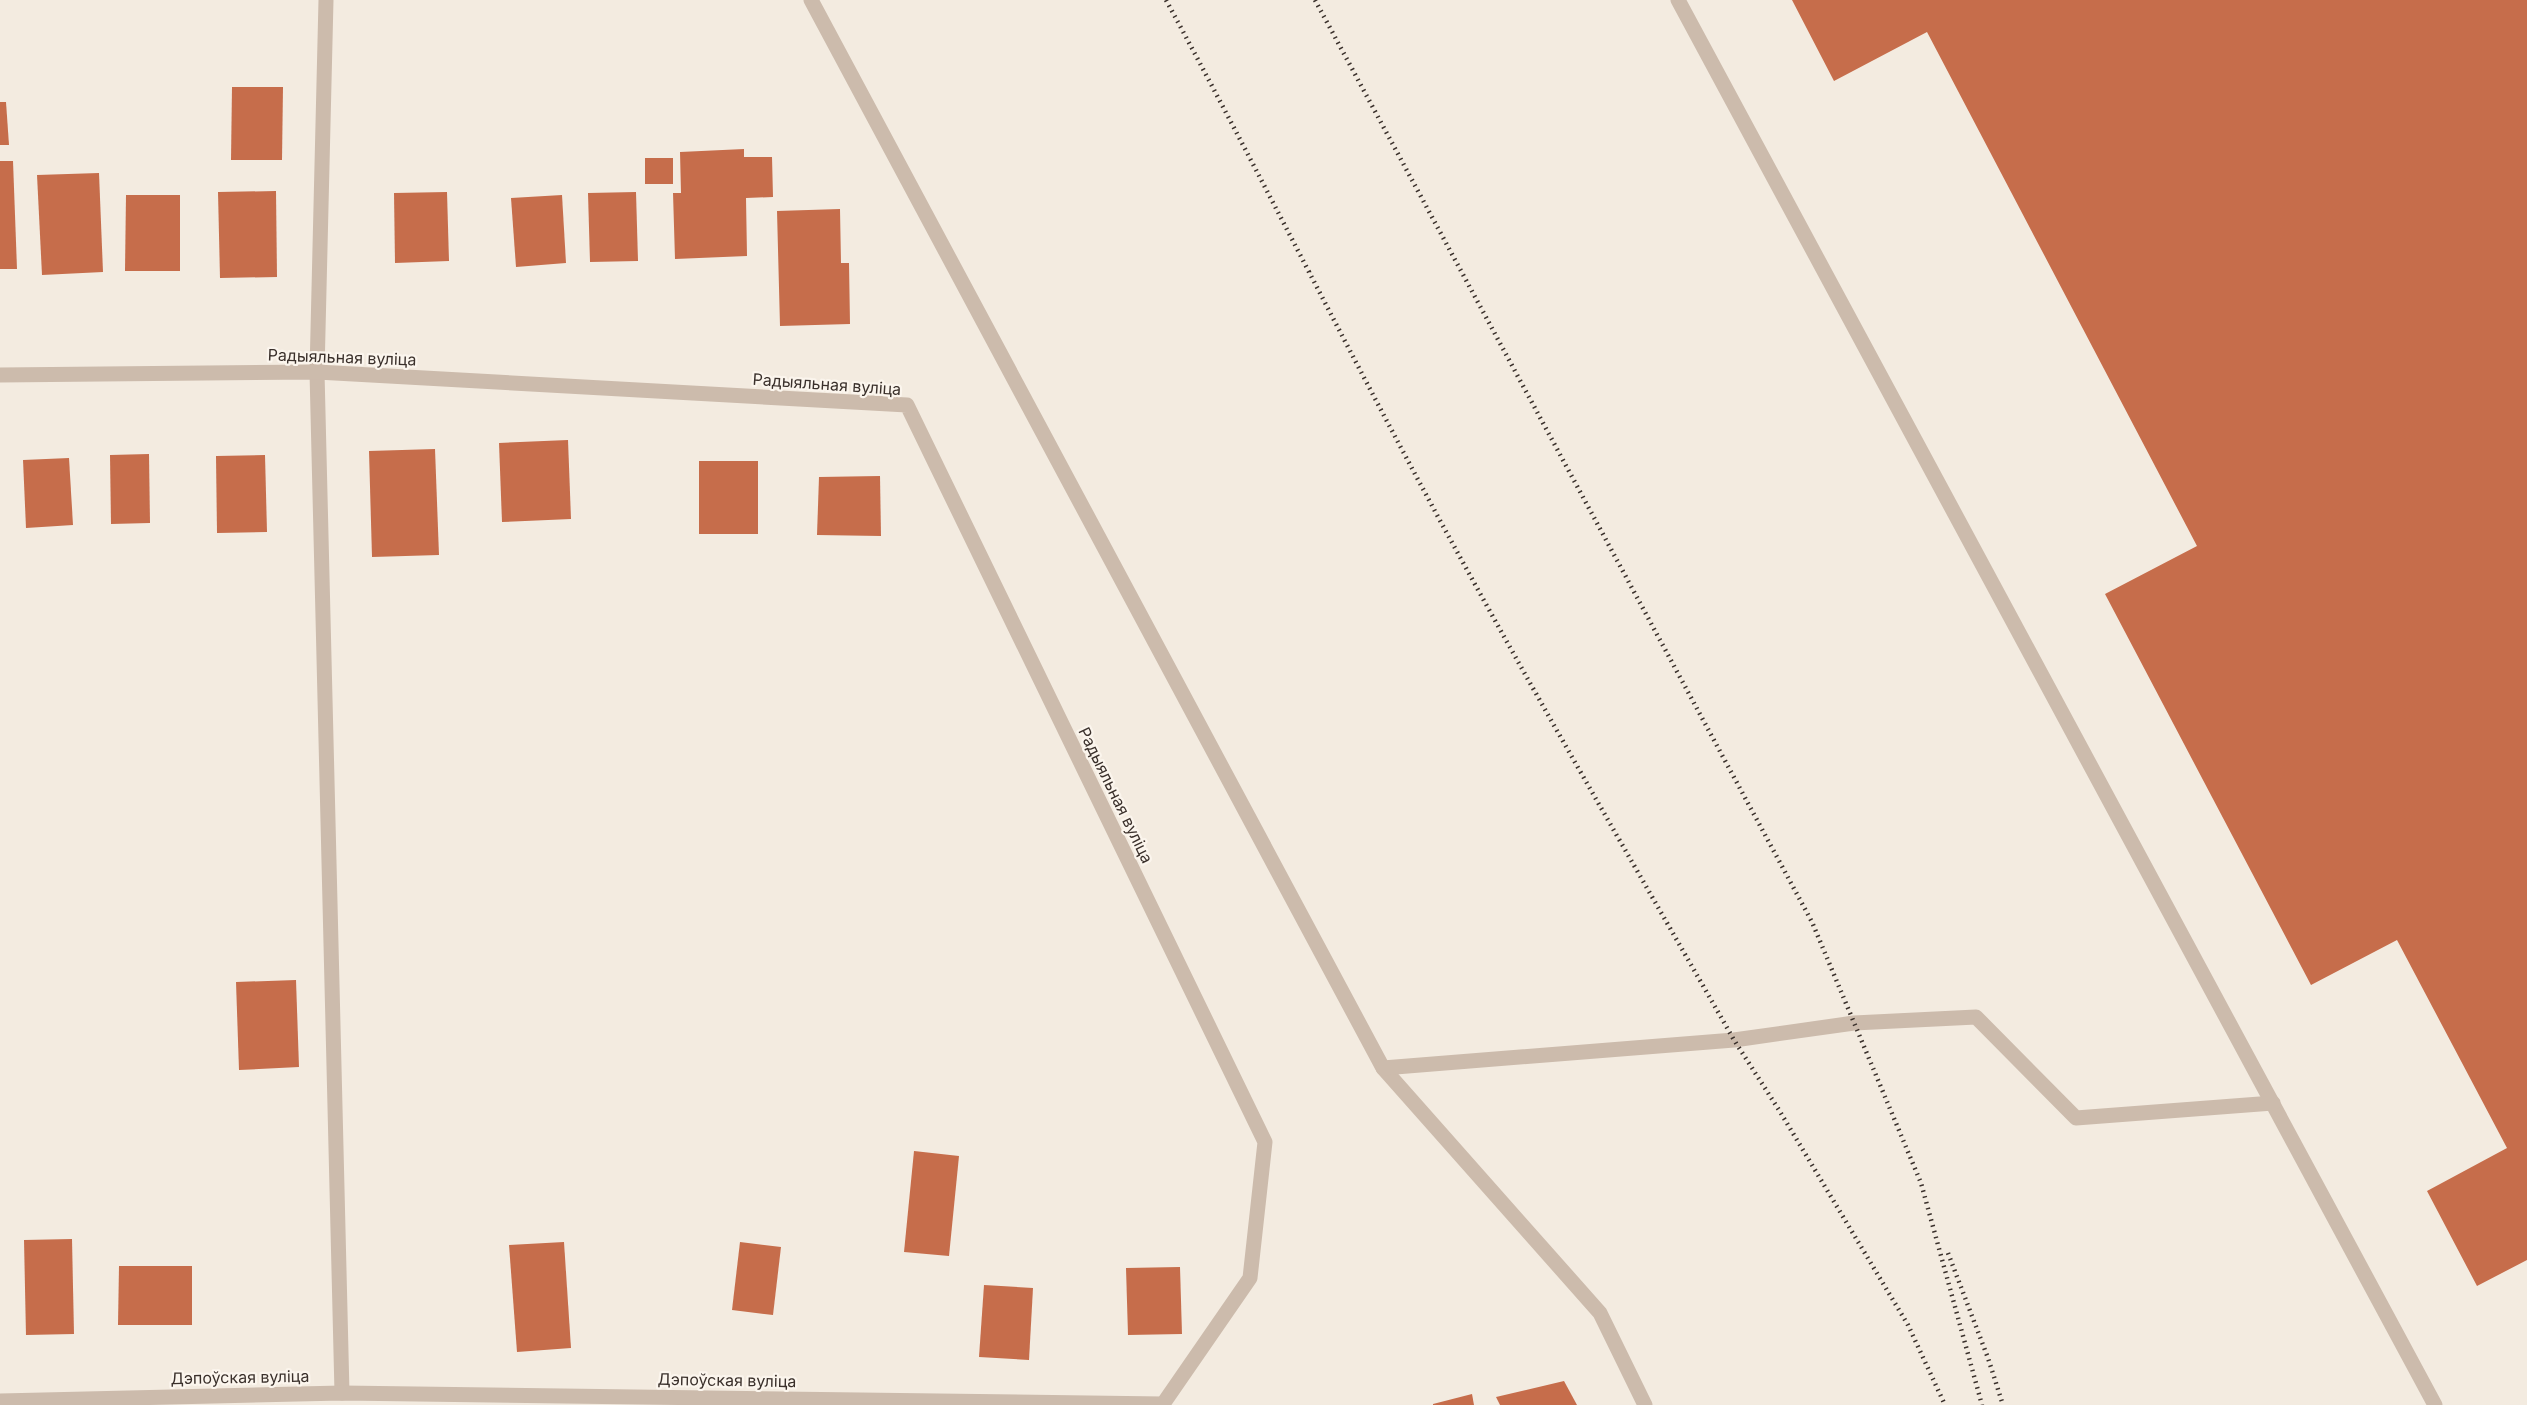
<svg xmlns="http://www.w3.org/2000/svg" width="2527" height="1405" font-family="Inter,sans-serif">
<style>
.building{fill:#c66d4b}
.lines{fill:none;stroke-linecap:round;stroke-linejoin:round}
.minor{stroke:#ccbbac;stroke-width:15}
.rail{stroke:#3a302b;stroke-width:4.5;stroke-dasharray:1.5 4.5;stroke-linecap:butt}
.labels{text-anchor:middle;stroke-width:4.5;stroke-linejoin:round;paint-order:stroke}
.street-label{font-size:16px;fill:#3a302b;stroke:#fbf5ed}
</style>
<rect width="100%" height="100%" fill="#f3ebe0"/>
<g class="building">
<path d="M 1792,0 L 2527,0 L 2527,1260 L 2477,1286 L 2427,1191 L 2507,1148 L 2397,940 L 2311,985 L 2105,594 L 2197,546 L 1927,32 L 1834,81 Z"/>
<path d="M 232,87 L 283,87 L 282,160 L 231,160 Z"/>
<path d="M 0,102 L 6,102 L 9,145 L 0,145 Z"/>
<path d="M 744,149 L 744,157 L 772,157 L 773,197 L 746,198 L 747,256 L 675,259 L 673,193 L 681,193 L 680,152 Z"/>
<rect x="645" y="158" width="28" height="26"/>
<path d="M 0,161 L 13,161 L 17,269 L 0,269 Z"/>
<path d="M 99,173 L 103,272 L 42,275 L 37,175 Z"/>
<path d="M 276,191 L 277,277 L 220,278 L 218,192 Z"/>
<path d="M 447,192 L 449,261 L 395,263 L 394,193 Z"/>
<path d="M 636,192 L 638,261 L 590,262 L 588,193 Z"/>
<path d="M 126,195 L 180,195 L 180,271 L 125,271 Z"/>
<path d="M 562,195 L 566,263 L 516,267 L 511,198 Z"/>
<path d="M 840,209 L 841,263 L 849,263 L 850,324 L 780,326 L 777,211 Z"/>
<path d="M 568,440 L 571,519 L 502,522 L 499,443 Z"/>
<path d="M 435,449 L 439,555 L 372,557 L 369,451 Z"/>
<path d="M 149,454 L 150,523 L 111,524 L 110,455 Z"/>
<path d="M 265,455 L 267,532 L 217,533 L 216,456 Z"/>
<path d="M 69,458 L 73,525 L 26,528 L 23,460 Z"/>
<rect x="699" y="461" width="59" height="73"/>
<path d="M 880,476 L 881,536 L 817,535 L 819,477 Z"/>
<path d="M 296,980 L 299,1067 L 239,1070 L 236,982 Z"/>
<path d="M 914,1151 L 959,1156 L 949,1256 L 904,1252 Z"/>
<path d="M 72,1239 L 74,1334 L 26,1335 L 24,1240 Z"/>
<path d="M 564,1242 L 571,1348 L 517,1352 L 509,1245 Z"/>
<path d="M 740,1242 L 781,1247 L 773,1315 L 732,1310 Z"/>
<path d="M 119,1266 L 192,1266 L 192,1325 L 118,1325 Z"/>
<path d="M 1180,1267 L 1182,1334 L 1128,1335 L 1126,1268 Z"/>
<path d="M 984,1285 L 1033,1288 L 1029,1360 L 979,1357 Z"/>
<path d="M 1564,1381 L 1577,1405 L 1500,1405 L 1496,1397 Z"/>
<path d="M 1472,1394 L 1474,1405 L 1433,1405 L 1433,1404 Z"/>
</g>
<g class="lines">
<g class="minor">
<path d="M 326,0 L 317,372 L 342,1393"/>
<path d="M 811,0 L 1383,1068 L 1600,1313 L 1645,1405"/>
<path d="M 1678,0 L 2435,1405"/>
<path d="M 0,375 L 317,372 L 907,405 L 1265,1142 L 1250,1278 L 1163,1404 L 342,1393 L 0,1401"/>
<path d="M 1383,1068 L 1734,1040 L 1854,1023 L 1976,1017 L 2076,1118 L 2273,1103"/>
</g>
<g class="rail">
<path d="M 1166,0 C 1251,157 1331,317 1415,474 C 1517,665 1627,852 1734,1040 L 1779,1110 L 1908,1325 L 1945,1405"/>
<path d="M 1315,0 L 1812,922 L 1921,1183 L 1982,1405"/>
<path d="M 1948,1253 L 1988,1358 L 2003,1405"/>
</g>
</g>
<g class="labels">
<g class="street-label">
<text transform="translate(342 357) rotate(2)" y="6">Радыяльная вуліца</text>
<text transform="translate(827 384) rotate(4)" y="6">Радыяльная вуліца</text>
<text transform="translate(1116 795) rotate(64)" y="6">Радыяльная вуліца</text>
<text transform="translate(240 1377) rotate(-1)" y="6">Дэпоўская вуліца</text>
<text transform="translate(727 1380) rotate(1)" y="6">Дэпоўская вуліца</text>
</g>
</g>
</svg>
